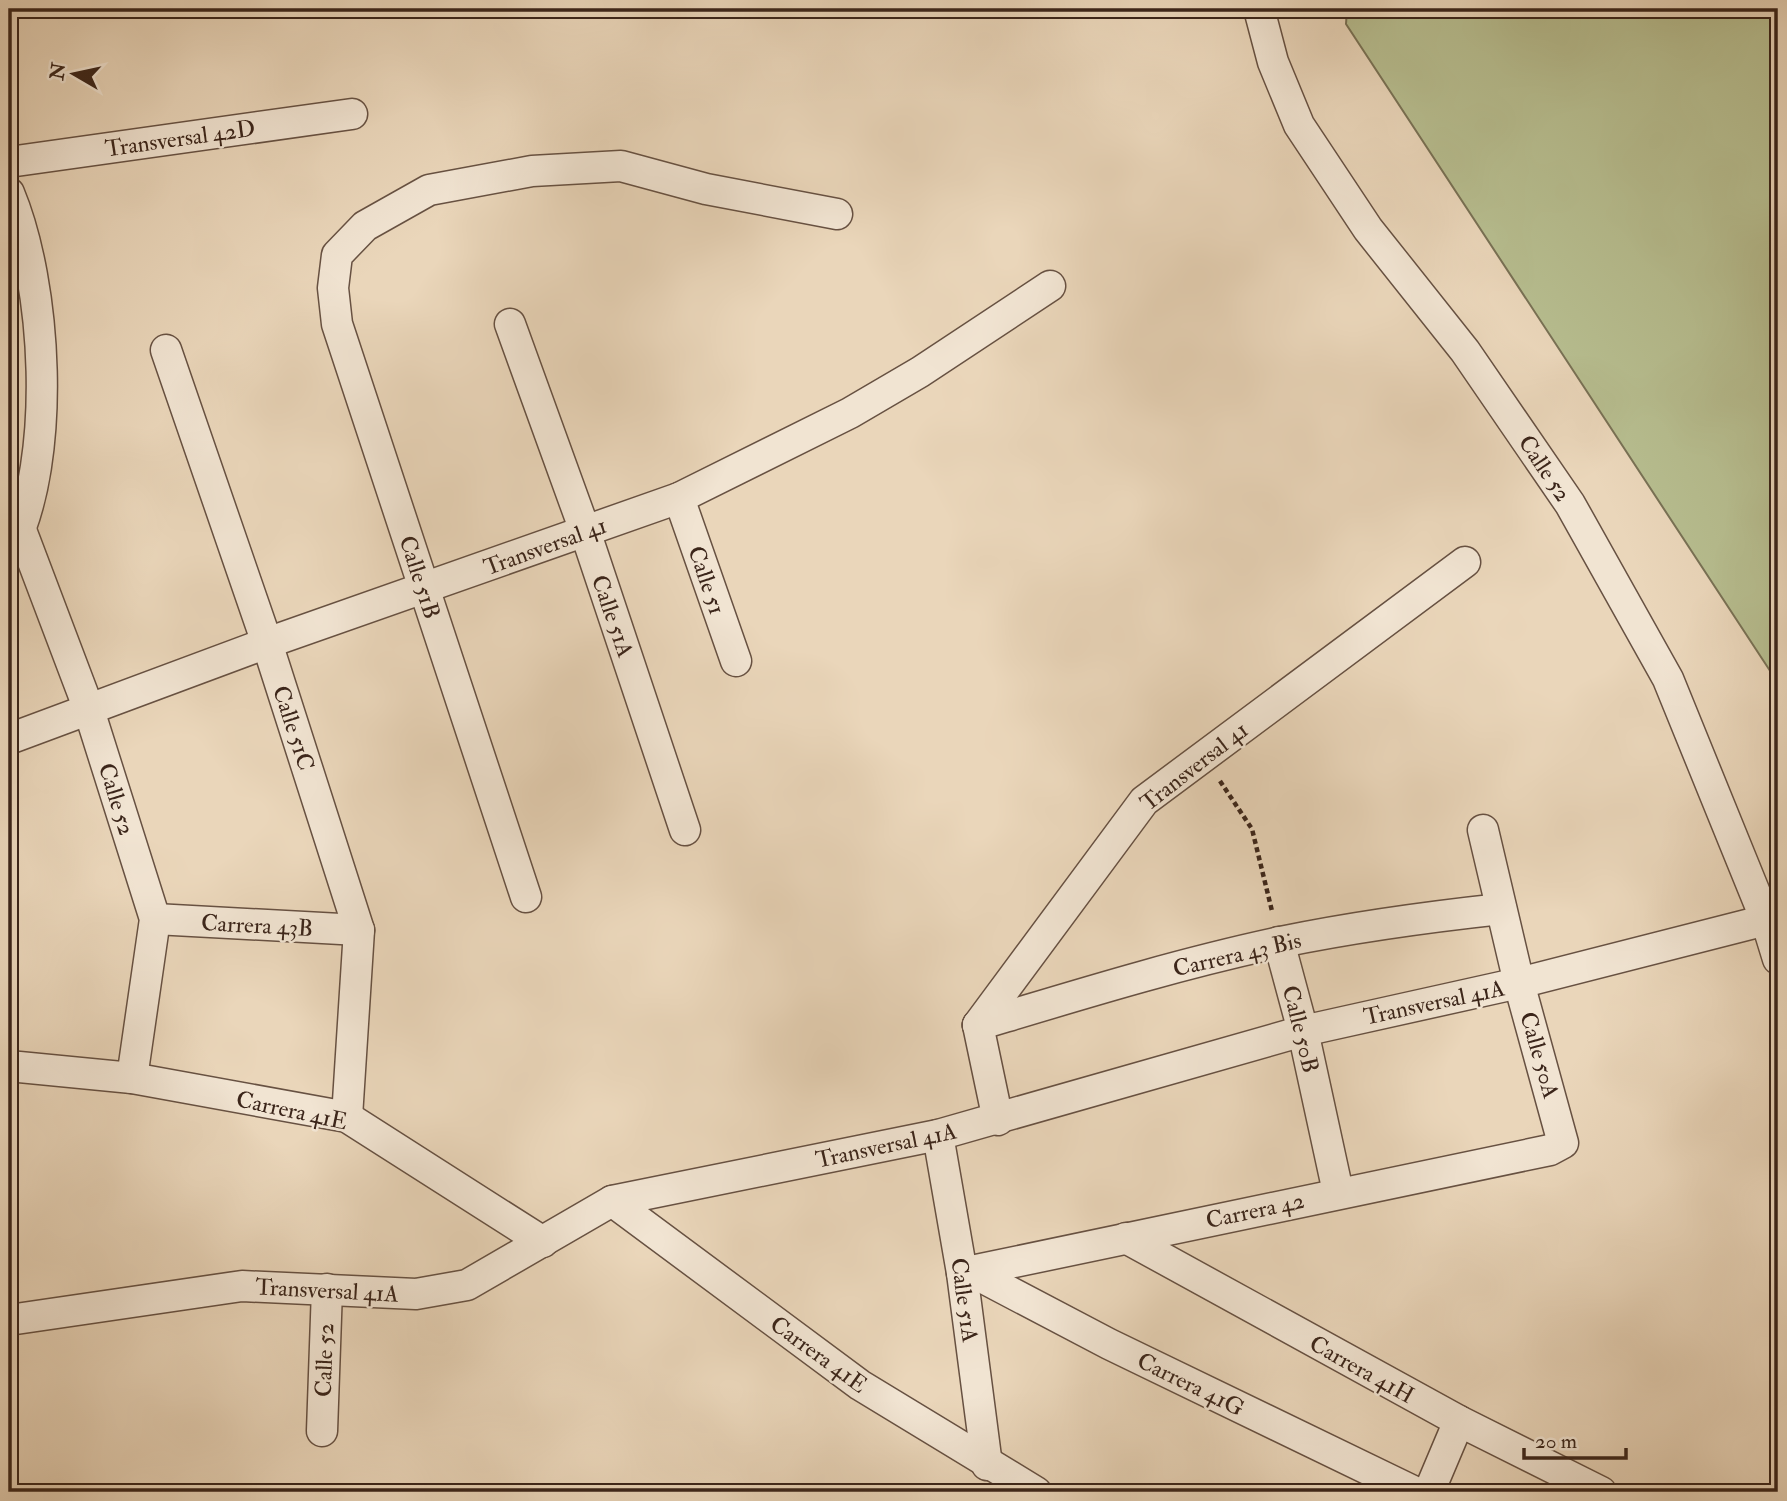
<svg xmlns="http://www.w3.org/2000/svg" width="1787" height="1501" font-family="'IM FELL Double Pica',serif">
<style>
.green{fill:#b7be90;stroke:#797255;stroke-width:2}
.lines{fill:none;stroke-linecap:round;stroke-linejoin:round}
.street-casing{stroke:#675142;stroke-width:33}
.path{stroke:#3b251a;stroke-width:4.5;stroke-dasharray:5 3.5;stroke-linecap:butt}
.street{stroke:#f1e4d2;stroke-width:30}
.labels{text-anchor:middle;stroke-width:5;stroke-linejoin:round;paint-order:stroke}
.street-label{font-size:23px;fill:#3b251a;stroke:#f1e4d2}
</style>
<rect width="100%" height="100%" fill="#ead6ba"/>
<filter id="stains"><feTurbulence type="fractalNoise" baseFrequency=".00286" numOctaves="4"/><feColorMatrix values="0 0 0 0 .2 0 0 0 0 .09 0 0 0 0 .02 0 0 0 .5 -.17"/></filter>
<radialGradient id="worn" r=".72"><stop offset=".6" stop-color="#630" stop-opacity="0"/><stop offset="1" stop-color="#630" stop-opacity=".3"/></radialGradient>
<path class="green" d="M 1347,9 L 1778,9 L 1778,683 L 1346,24 Z"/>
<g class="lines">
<defs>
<g id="street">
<path d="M 1259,9 L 1273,62 L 1299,125 L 1368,229 L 1465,351 L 1570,504 L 1668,679 L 1766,920 L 1778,959"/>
<path d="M 9,162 L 352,114"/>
<path d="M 9,193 C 47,284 57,458 12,548"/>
<path d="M 510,324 L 585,531 L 685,830"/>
<path d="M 166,350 L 267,643 L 359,930 L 347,1117"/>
<path d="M 679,498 L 736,661"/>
<path d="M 21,530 L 88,707 L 155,919 L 132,1078"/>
<path d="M 9,739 L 267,643 L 679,498 L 850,413 L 920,372 L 1050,286"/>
<path d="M 526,897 L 337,324 L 333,288 L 337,255 L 365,226 L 429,190 L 532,171 L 621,166 L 706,189 L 837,214"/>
<path d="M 155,919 L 359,930"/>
<path d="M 1279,942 L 1303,1031 L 1338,1192"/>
<path d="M 978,1025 L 1144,801 L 1465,562"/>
<path d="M 978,1025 C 1078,995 1178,964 1281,942 C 1354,927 1427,917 1501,909"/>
<path d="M 978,1025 L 998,1120"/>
<path d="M 9,1066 L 132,1078 L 347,1117 L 543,1242"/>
<path d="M 938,1135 L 962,1273 L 987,1465"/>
<path d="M 612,1201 L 860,1385 L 1036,1492"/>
<path d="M 1126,1238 L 1459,1421 L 1601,1492"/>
<path d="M 970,1271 L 1109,1344 L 1415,1492"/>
<path d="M 962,1273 L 1550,1150 L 1563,1143 L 1519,983 L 1483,830"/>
<path d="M 9,1320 L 242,1286 L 416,1294 L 467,1285 L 612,1201 L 938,1135 L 1303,1031 L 1519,983 L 1766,920"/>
<path d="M 322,1431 L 327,1289"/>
<path d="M 1429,1492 L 1459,1421"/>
</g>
</defs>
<use href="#street" class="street-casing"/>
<path class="path" d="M 1220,781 L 1252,829 L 1272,911"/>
<use href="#street" class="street"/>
</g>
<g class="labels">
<g class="street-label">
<text transform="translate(180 138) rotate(-8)" y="8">Transversal 42D</text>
<text transform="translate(1545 468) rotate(56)" y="8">Calle 52</text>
<text transform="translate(545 546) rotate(-20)" y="8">Transversal 41</text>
<text transform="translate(420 577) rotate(72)" y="8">Calle 51B</text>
<text transform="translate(707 580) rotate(71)" y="8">Calle 51</text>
<text transform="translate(613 616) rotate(71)" y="8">Calle 51A</text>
<text transform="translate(294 728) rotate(72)" y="8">Calle 51C</text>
<text transform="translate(1194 766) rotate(-38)" y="8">Transversal 41</text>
<text transform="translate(117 799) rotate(73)" y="8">Calle 52</text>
<text transform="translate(257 925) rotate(3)" y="8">Carrera 43B</text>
<text transform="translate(1237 954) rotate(-13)" y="8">Carrera 43 Bis</text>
<text transform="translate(1434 1002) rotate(-12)" y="8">Transversal 41A</text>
<text transform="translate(1301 1029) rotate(76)" y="8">Calle 50B</text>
<text transform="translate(1540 1055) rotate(74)" y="8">Calle 50A</text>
<text transform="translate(292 1110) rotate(12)" y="8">Carrera 41E</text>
<text transform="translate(886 1145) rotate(-12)" y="8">Transversal 41A</text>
<text transform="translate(1255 1210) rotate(-12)" y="8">Carrera 42</text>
<text transform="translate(327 1290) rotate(3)" y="8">Transversal 41A</text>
<text transform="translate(965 1300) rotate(82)" y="8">Calle 51A</text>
<text transform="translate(819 1354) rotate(36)" y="8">Carrera 41E</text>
<text transform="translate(324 1360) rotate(-88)" y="8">Calle 52</text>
<text transform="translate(1362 1369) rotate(29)" y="8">Carrera 41H</text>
<text transform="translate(1191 1384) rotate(26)" y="8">Carrera 41G</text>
</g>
</g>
<rect width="1787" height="1501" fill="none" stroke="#ead6ba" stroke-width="35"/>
<rect x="10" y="10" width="1766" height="1480" fill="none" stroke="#3b251a" stroke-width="3.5"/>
<rect x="18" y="18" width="1752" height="1466" fill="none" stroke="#3b251a" stroke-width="2"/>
<g transform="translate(74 74) rotate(279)" stroke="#f1e4d2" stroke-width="5" paint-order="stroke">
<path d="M0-5L12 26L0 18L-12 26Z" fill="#3b251a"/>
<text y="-10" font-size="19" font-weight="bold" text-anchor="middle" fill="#3b251a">N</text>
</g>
<path d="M1524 1448v10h102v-10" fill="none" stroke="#3b251a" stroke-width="3.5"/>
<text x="1535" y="1448" font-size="21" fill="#3b251a" stroke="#f1e4d2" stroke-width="5" paint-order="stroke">20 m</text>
<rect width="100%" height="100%" filter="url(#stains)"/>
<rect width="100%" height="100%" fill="url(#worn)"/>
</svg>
